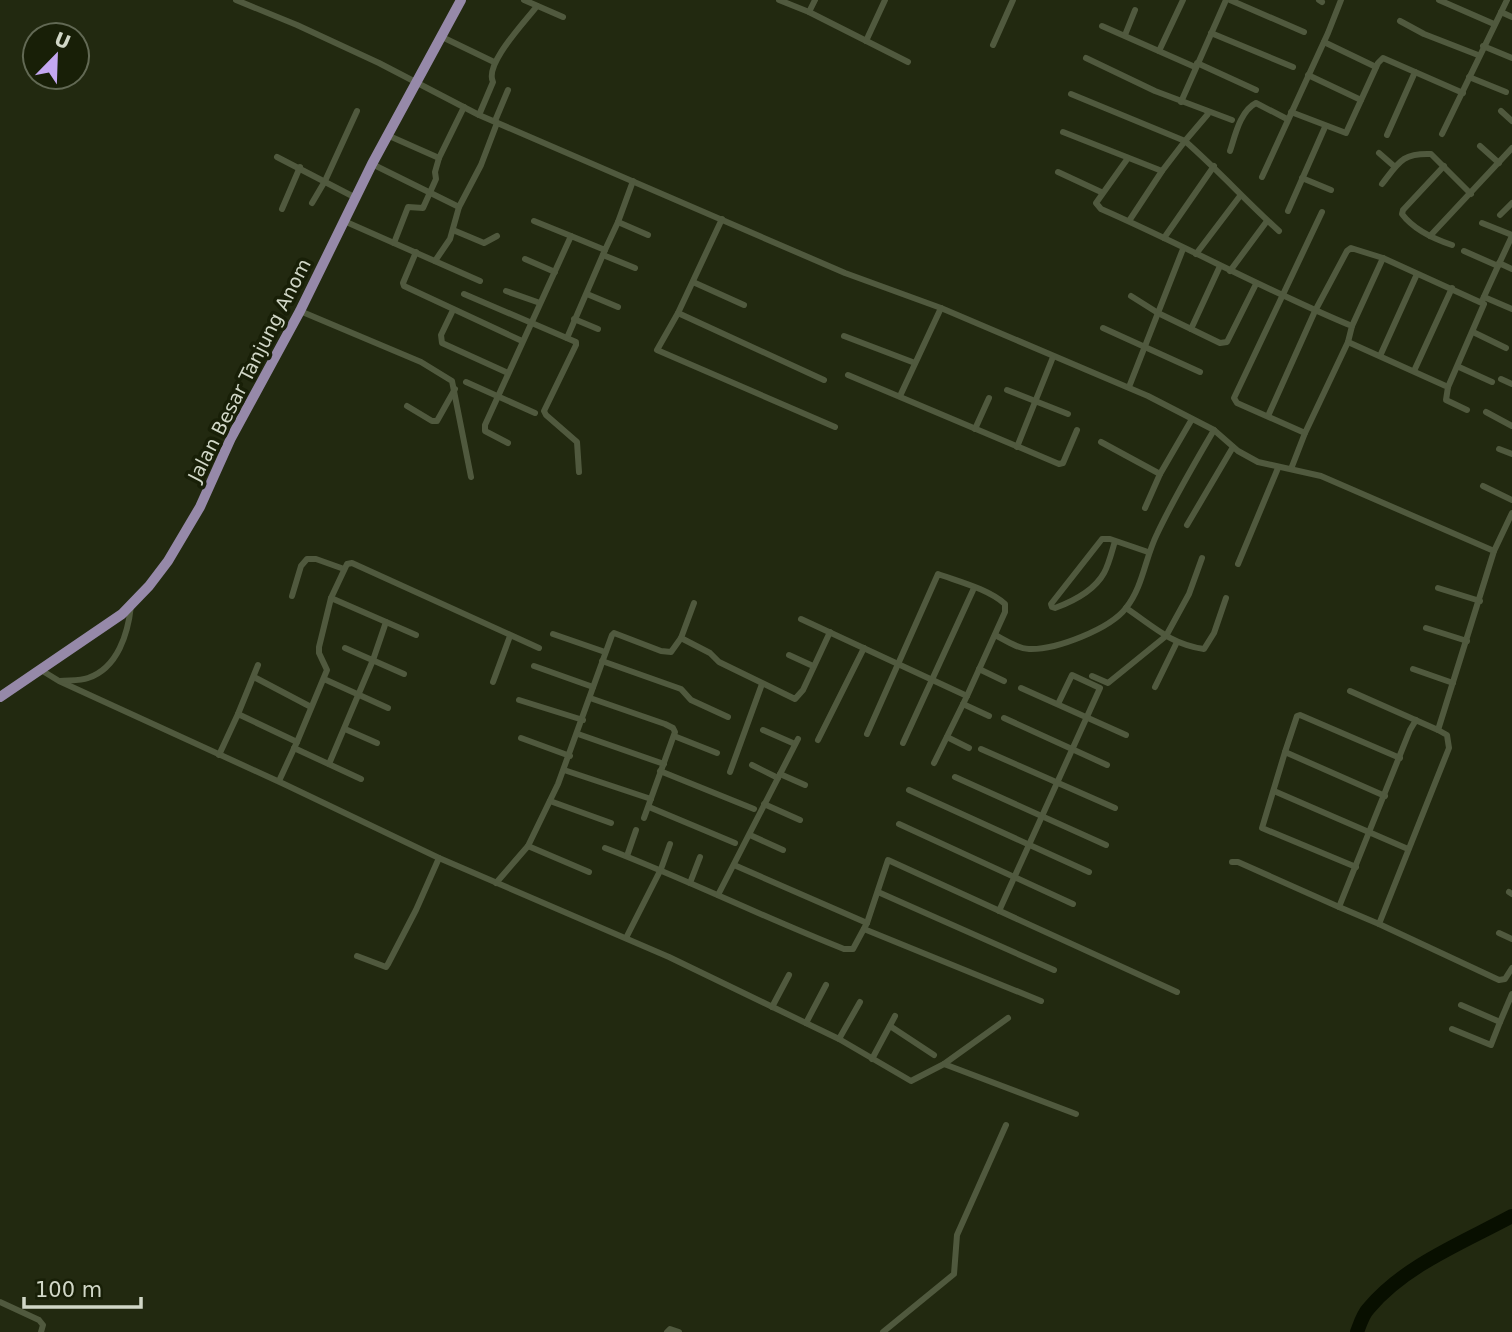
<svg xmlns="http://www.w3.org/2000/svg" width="1512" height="1332" font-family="'DejaVu Sans',sans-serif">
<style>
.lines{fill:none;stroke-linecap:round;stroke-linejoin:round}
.river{stroke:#080f00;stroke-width:14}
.street{stroke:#50593e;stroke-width:6}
.primary{stroke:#9689a9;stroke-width:10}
.labels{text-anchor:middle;stroke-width:7;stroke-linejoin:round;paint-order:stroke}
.street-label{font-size:19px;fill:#d1d7c7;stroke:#181f07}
</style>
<rect width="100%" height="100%" fill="#222910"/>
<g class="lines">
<path class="river" d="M 1357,1332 C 1360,1324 1363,1314 1369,1308 C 1405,1265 1464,1242 1512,1216"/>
<g class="street">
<path d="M 236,0 L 297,25 L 379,63 L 479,115 L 845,273 L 941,308 L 1148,396 L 1214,430 L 1238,451 L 1258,462 L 1321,476 L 1494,551 L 1438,730 L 1350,691"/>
<path d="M 524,0 L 563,17"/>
<path d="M 779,0 L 809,12 L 908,62"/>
<path d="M 1230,0 L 1304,32"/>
<path d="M 1319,0 L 1322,2"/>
<path d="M 1439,0 L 1494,24"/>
<path d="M 809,12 L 815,0"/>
<path d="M 1501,12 L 1512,17"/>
<path d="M 1400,21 L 1424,34 L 1478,55"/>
<path d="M 1102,26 L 1195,67"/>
<path d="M 1211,33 L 1293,67"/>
<path d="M 1125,35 L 1135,10"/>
<path d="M 440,36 L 494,62"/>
<path d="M 866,41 L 885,0"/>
<path d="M 1324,42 L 1376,67"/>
<path d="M 993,45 L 1013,0"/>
<path d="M 1483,46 L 1512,58"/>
<path d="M 1159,51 L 1183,0"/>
<path d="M 1086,58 L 1155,91 L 1232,120"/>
<path d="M 1197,63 L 1256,90"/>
<path d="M 1308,75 L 1361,100"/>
<path d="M 1469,77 L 1506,92"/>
<path d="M 1071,94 L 1185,141 L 1208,114 L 1207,111"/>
<path d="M 1181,102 L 1226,0"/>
<path d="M 1501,111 L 1512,121"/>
<path d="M 1291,112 L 1346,133 L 1378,63 L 1383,58 L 1463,93"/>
<path d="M 479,115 L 493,82 C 484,64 525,22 537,6"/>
<path d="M 495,121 L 508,90"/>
<path d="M 1063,132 L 1162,171"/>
<path d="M 1442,134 L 1507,0"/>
<path d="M 387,135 L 439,158"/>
<path d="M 1387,135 L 1415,72"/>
<path d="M 1480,146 L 1499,163"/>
<path d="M 1230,151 C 1235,136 1240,111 1256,103 L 1287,119"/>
<path d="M 1379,153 L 1395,167"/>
<path d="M 277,157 L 356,198"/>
<path d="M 1128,158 L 1096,203 L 1101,209 C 1186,246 1267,291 1352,326 L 1348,342 L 1305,433 L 1237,403 L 1234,398 L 1322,212"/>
<path d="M 372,164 L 459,207"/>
<path d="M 1444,166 L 1403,210 L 1402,214 C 1414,230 1434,239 1452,245"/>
<path d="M 1058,172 L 1101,192"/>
<path d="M 1262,177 L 1328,33 L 1341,0"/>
<path d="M 1302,178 L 1331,190"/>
<path d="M 1382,184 C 1399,162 1402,153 1431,154 L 1471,194"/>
<path d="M 312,203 L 325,181 L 357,111"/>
<path d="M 282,209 L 300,167"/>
<path d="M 1288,211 L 1325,127"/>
<path d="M 1500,215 L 1512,203"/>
<path d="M 722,219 L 678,313 L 657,350 L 835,427"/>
<path d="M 344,221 L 480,281"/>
<path d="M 534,221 L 571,236"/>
<path d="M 1129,221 L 1162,171 L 1185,141 C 1218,170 1247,202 1279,231"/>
<path d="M 618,222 L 648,235"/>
<path d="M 1482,223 L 1512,235"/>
<path d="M 453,230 L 484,243 L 497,236"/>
<path d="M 1430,236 L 1512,148"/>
<path d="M 1164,238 L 1214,166"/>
<path d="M 394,243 L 408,207 L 423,208 L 436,179 L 435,172 L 439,158 L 464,107"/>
<path d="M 1464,251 L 1498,266 L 1512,236"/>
<path d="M 416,252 L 403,283 L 404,286 L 522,341"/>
<path d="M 1196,254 L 1240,196"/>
<path d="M 603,255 L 635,268"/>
<path d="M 525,259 L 555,272"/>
<path d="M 435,261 L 450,239 L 459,207 L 481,165 L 497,123"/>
<path d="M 1499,263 L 1512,269"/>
<path d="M 1230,271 L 1267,221"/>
<path d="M 693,282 L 744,305"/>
<path d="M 506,291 L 540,303"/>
<path d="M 464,294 L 576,342 L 576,345 L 544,411 L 546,415 L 577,442 L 579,472"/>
<path d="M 587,294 L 618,307"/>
<path d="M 1131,296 L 1158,313 L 1220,343 L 1227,342 L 1256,284"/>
<path d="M 1484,297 L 1512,309"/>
<path d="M 1482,301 L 1498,266"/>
<path d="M 453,310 L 441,335 L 442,343 L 508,373"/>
<path d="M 300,311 L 421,362 L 452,381 L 471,477"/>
<path d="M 678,313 L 824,380"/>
<path d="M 574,319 L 598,329"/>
<path d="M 1352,326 L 1383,258"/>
<path d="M 1103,328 L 1200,372"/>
<path d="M 1191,329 L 1220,266"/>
<path d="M 1473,332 L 1506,348"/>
<path d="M 844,336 L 915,363"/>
<path d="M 567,338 L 605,250"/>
<path d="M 1348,342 L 1448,387 L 1446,400 L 1467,410"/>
<path d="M 1380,356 L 1417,274"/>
<path d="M 1459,367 L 1492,382"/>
<path d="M 1414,371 L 1452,288"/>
<path d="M 848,375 L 1059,464 L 1063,463 L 1077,430"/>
<path d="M 1501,379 L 1512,384"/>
<path d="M 466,382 L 535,413"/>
<path d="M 1129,387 L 1183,249"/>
<path d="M 1007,390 L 1068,414"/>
<path d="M 900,396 L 941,308"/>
<path d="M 407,406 L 432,421 L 437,421 L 455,389"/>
<path d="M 1486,412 L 1512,426"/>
<path d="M 1268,416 L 1315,311 L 1347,251 L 1351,248 L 1383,258 L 1484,304 L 1448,387"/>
<path d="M 975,429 L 989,398"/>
<path d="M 1101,442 L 1160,474"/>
<path d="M 508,443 L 485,431 L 485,425 L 571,236 L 605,250 L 618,222 L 633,181"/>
<path d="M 1017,447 L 1053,357"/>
<path d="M 1499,449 L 1512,454"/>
<path d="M 1291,469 L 1305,433"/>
<path d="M 1483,486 L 1512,500"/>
<path d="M 1145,508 L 1160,474 L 1192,419"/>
<path d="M 1187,525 L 1233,447"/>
<path d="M 1115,541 C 1112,551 1109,564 1104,573 C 1094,591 1074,601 1055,608 L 1052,607 L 1051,604 L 1102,539 L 1110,539 L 1148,552"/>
<path d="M 1494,551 L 1512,513"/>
<path d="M 1238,564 L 1278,468"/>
<path d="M 1438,588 L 1480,601"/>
<path d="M 292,596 L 301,566 L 307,559 L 316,559 L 344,569"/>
<path d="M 331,598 L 416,635"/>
<path d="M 1126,608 C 1153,626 1170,644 1204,649 L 1214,633 L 1226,598"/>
<path d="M 801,619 L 967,696"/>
<path d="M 1426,628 L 1467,641"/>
<path d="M 553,634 L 605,652"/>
<path d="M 995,635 C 1005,640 1018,649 1029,649 C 1056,650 1110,629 1126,608 C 1143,587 1145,558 1157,534 C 1174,498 1194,464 1214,430"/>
<path d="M 681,638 L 710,653 L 719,662 L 795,699 L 803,690 L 830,632"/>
<path d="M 345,648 L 404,674"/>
<path d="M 789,655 L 813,666"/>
<path d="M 602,661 L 681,689 L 691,700 L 728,717"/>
<path d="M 534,666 L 593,687"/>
<path d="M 979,669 L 1004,681"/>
<path d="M 1413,669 L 1453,683"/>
<path d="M 41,670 L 59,681 L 284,784 L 439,858 L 669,957 L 839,1039 L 911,1081 L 944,1064 L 1008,1018"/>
<path d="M 1092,676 L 1108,683 L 1166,636 L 1189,594 L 1202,558"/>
<path d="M 254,677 L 311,707"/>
<path d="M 324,679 L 388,708"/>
<path d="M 60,681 C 69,680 80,681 88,678 C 118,668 128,633 131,606"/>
<path d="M 493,682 L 510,636"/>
<path d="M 1155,687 L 1177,642"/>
<path d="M 1021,688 L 1126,735"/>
<path d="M 590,698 L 665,724 L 673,728 L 675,732 L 644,818"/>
<path d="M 519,700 L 583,720"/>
<path d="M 963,704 L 989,716"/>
<path d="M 238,714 L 258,665"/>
<path d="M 1004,718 L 1107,765"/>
<path d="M 1416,720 L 1410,730 L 1339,907 L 1379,924 L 1449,748 L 1447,735 L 1438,730"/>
<path d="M 345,729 L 377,743"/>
<path d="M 763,730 L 795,744"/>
<path d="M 578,734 L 664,764"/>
<path d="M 867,734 L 938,574 C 960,582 988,589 1005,604 L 1005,612 L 967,696 L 934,763"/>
<path d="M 674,736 L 717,753"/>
<path d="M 947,737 L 969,748"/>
<path d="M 521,738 L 570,756"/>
<path d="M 818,740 L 864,648"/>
<path d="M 297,742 L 327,670 L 319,653 L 319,647 L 331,598 L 347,564 L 352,563 L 539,648"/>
<path d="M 903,743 L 974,588"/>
<path d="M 294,748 L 361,779"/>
<path d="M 981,749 L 1115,808"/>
<path d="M 1285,752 L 1297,716 L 1300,715 L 1400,758"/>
<path d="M 219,755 L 238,714 L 297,742 L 279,781"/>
<path d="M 329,764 L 373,660 L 386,622"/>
<path d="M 752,765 L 778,778"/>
<path d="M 564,770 L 651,799"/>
<path d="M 660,771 L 754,809"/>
<path d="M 730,772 L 762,684"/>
<path d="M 780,774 L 805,785"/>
<path d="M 955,777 L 1106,845"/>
<path d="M 909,790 L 1089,872"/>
<path d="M 1274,791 L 1408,849"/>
<path d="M 550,801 L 611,823"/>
<path d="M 764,804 L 800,820"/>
<path d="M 649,807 L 735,843"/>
<path d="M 899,824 L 1073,904"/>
<path d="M 750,835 L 783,850"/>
<path d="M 528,846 L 589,872"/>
<path d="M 605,848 C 686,879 763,917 844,949 L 853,949 L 867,923 L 888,860 L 1177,992"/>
<path d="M 627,856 L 636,830"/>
<path d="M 1232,862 L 1238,862 L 1339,907"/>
<path d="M 734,865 L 867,923"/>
<path d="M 1356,867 L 1262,828 L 1285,752 L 1385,796"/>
<path d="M 496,883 L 528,846 L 558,784 L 612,635 L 614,633 L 661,651 L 671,652 L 681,638 L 694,603"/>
<path d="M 690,883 L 700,857"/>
<path d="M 878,892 L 1054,970"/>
<path d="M 1509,892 L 1512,894"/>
<path d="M 718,895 L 798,739"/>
<path d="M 999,911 L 1100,688 L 1072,675 L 1058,704"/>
<path d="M 1379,924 L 1499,980 L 1505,979 L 1512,968"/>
<path d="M 864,929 L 1041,1001"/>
<path d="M 1499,933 L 1512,939"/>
<path d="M 626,938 L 661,869 L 670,844"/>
<path d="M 357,956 L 386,967 L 388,964 L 416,910 L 439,858"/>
<path d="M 772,1007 L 789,975"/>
<path d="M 1500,1022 L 1512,994"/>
<path d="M 806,1023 L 826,985"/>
<path d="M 890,1026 L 934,1055"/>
<path d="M 1452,1029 L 1491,1045 L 1500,1022 L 1461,1005"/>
<path d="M 839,1039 L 860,1002"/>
<path d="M 872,1059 L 895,1016"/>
<path d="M 944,1064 L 1076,1114"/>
<path d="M 0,1302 L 39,1320 L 43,1325 L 41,1332"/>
<path d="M 667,1332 L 670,1329 L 679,1332"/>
<path d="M 883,1332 L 954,1274 L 957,1235 L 1006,1125"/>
</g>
<path class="primary" d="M 0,697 L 122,614 L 149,586 L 168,561 L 200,507 L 231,438 L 300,311 L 372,164 L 461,0"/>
</g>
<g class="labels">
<g class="street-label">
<text transform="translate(249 370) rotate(-63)" y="7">Jalan Besar Tanjung Anom</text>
</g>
</g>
<g transform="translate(56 56) rotate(23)"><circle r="33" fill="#181f07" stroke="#626954" stroke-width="2"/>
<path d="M0-5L12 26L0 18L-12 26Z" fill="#c4a7f1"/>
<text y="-10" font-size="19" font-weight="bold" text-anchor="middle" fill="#d1d7c7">U</text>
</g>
<path d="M24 1297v10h117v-10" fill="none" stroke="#d1d7c7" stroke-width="3.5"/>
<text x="35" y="1297" font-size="21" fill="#d1d7c7" stroke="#181f07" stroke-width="5" paint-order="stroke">100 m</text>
</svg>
